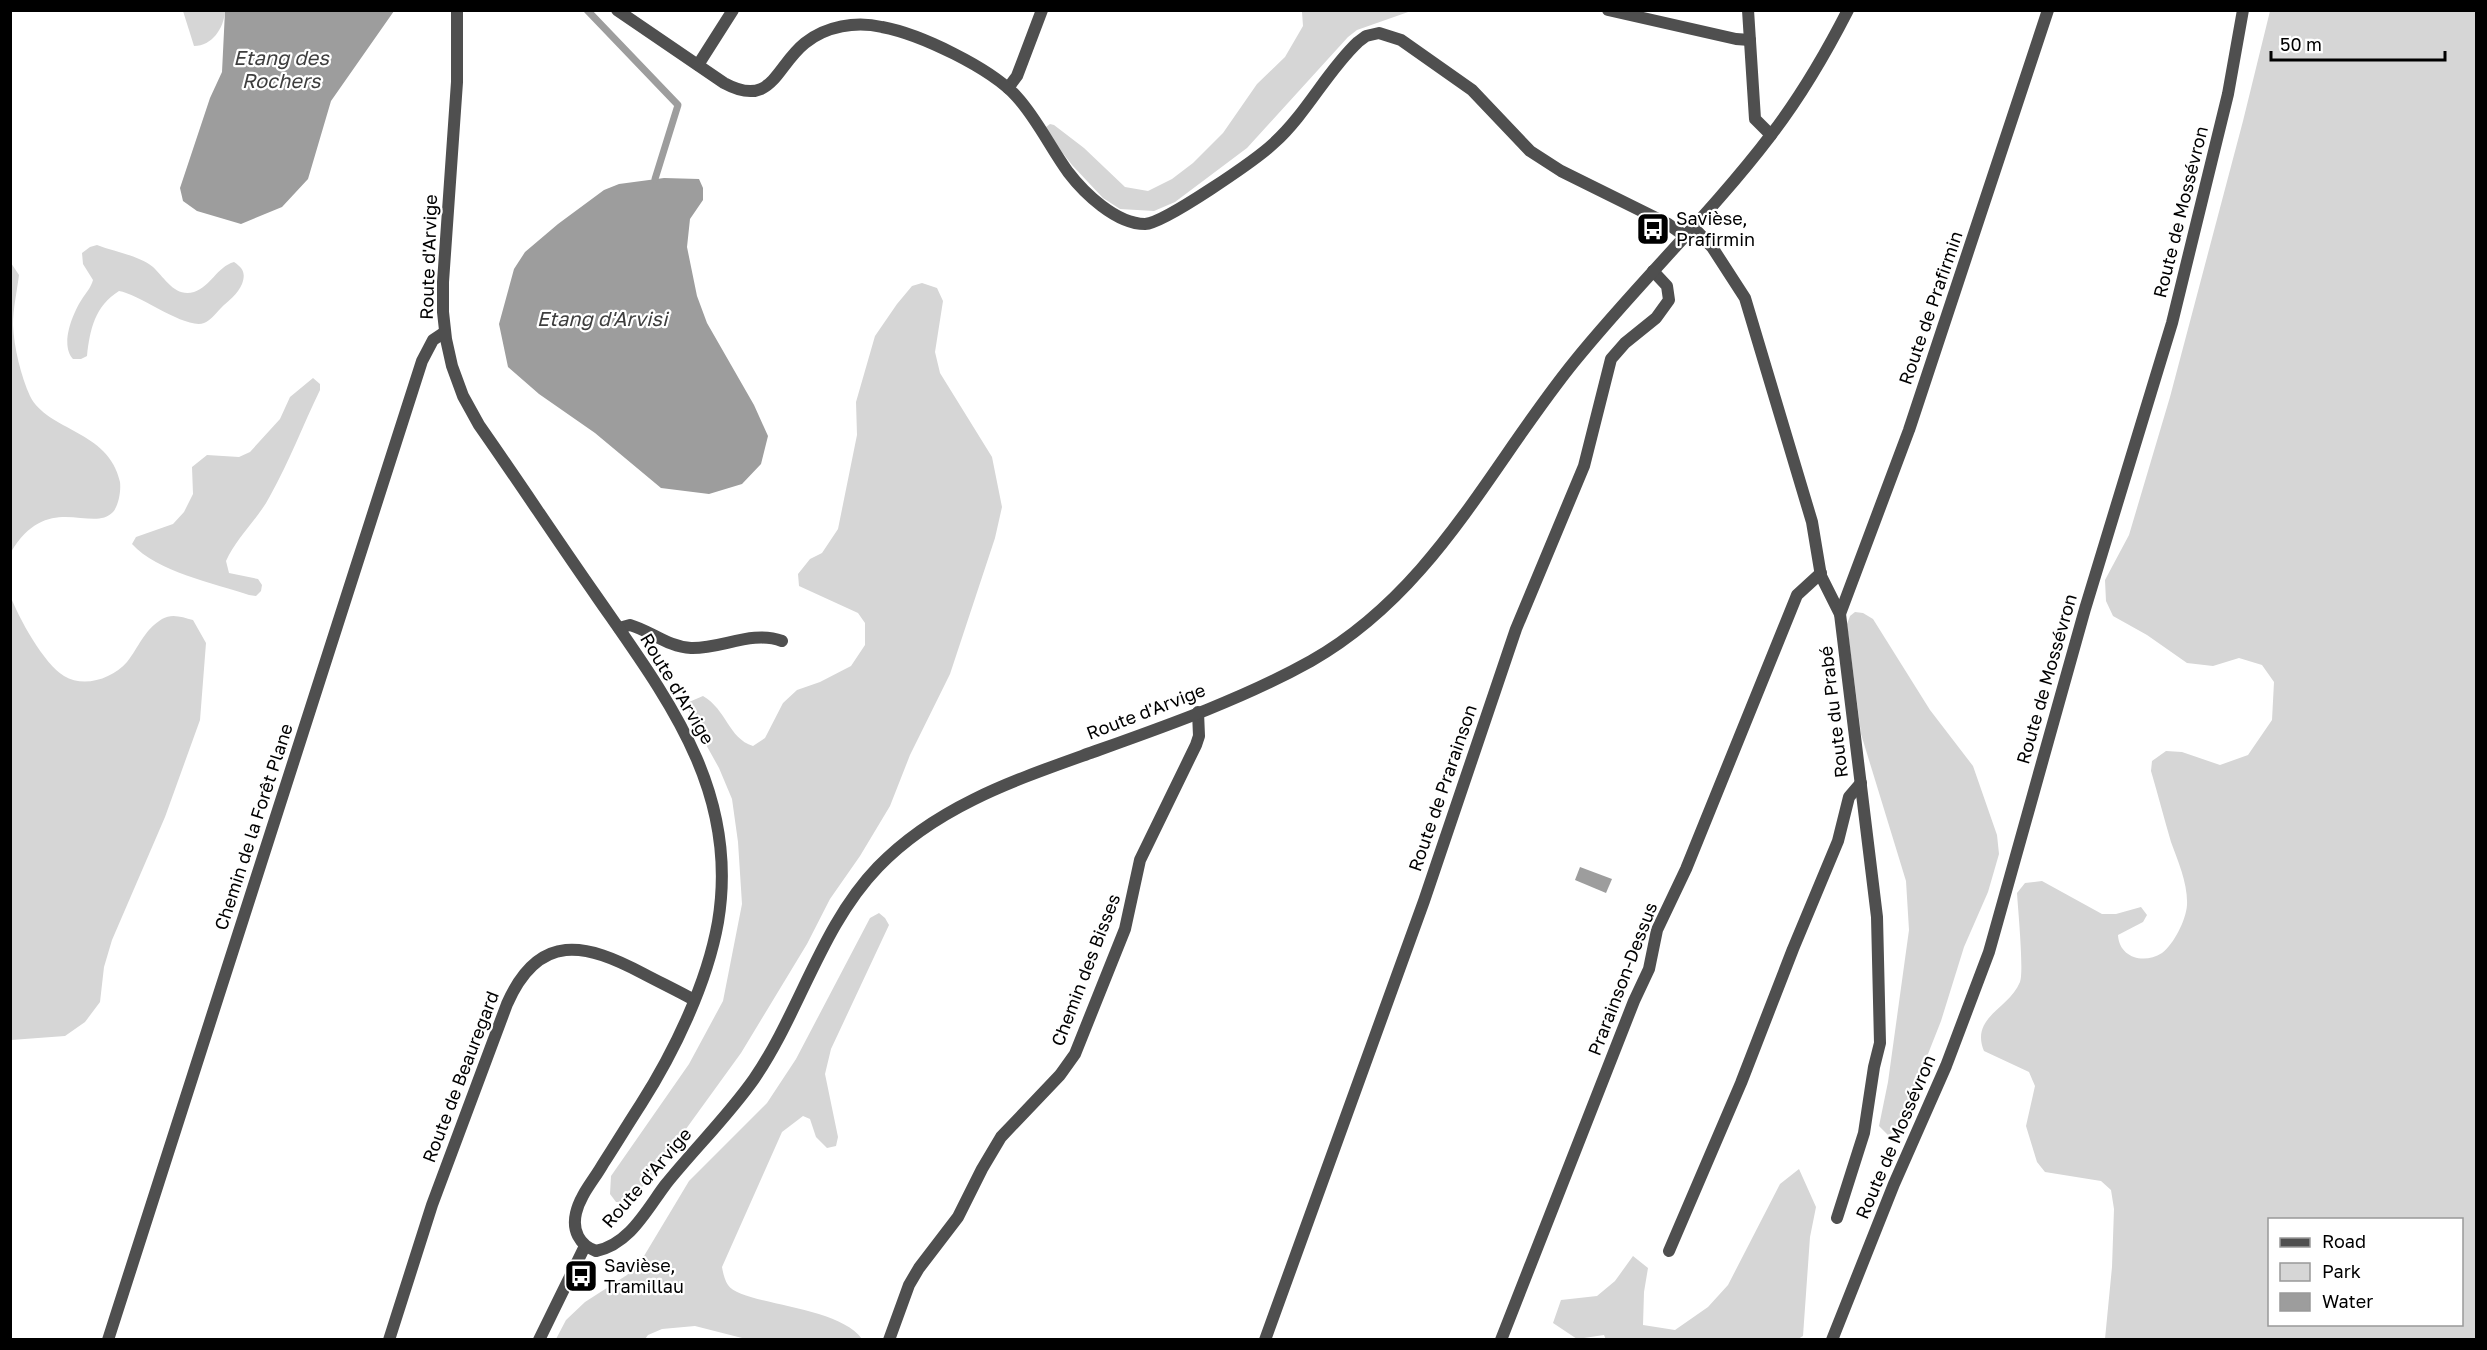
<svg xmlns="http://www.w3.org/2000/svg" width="2487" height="1350" font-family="'Golos Text',sans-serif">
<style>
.green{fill:#d6d6d6;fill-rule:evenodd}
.water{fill:#9d9d9d}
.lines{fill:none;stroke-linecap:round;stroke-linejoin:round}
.stream{stroke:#9d9d9d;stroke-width:7}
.minor{stroke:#4f4f4f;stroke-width:12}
.tertiary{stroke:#4f4f4f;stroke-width:12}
.labels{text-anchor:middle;stroke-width:4.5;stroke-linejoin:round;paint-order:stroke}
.street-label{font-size:18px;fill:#000;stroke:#fff}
.poi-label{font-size:18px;fill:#000;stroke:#fff;text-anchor:start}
.water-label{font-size:20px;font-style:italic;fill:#3e3e3e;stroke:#fff}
</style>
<rect width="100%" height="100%" fill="#fff"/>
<g class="green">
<path d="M 183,11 L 225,11 C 224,28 212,46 194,46 Z"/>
<path d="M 1299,11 L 1411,11 L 1357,30 L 1348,37 L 1247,148 L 1175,202 L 1154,211 L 1120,209 L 1103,198 L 1072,165 L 1048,134 L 1046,127 L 1050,124 L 1054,125 L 1084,148 L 1125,187 L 1148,191 L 1172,179 L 1193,163 L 1223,133 L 1257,84 L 1285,57 L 1303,26 L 1302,12 Z"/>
<path d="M 2270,11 L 2476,11 L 2476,1339 L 2105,1339 L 2112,1267 L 2114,1209 L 2111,1190 L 2101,1181 L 2045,1172 L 2037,1162 L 2026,1126 L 2035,1086 L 2029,1072 L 1984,1051 C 1970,1017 2009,1009 2020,982 C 2024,972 2018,909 2017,893 L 2025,883 L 2042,881 L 2102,914 L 2116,914 L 2141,907 L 2147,915 L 2143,922 L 2118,935 C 2119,957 2143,965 2162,953 C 2174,944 2186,920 2187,905 C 2188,884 2178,861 2171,842 C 2164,818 2158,795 2151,771 L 2152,761 L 2166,751 L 2182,752 L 2220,765 L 2248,755 L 2272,720 L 2274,682 L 2262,665 L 2239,658 L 2213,666 L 2187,663 L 2147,635 L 2113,616 L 2106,601 L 2105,580 L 2129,535 L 2170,397 L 2243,121 ZM 2270,1220 L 2462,1220 L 2462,1324 L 2270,1324 Z"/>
<path d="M 97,245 C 115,252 138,255 153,267 C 164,277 175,298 194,292 C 211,286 217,267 234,262 C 243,268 246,273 242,284 C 238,294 228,301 221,308 C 216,313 210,321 204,323 C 186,330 139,294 119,291 C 95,306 90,329 87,356 L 81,359 L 73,359 C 59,344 74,310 84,296 C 88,290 91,287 93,280 L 83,264 L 82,253 L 90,247 Z"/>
<path d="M 11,263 L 19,275 C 17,291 13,309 13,325 C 14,348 21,376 30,396 C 47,431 109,430 120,482 C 121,490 119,505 113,512 C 92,534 48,490 11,552 Z"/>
<path d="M 922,283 L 937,288 L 943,301 L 935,352 L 940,373 L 992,457 L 1002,507 L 995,538 L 950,674 L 910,755 L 890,806 L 860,856 L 830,899 L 807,944 L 741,1053 L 649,1180 L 627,1202 L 616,1202 L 610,1194 L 611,1176 L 689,1064 L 723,1001 L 742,904 L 738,842 L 732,799 L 719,768 L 689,714 L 689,702 L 703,696 C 727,710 728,738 753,746 L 765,738 L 783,703 L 797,690 L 820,682 L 851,666 L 865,645 L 865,623 L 858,613 L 799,586 L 798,574 L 810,559 L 822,553 L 838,529 L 857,435 L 856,402 L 875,336 L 897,304 L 912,286 Z"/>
<path d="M 313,378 L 320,384 L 320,390 C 303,425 289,462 270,496 C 258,519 237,537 226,561 L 229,573 L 258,579 L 262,585 L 261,591 L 256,596 L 249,595 C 214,583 157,572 132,544 L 136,537 L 173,524 L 184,512 L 193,494 L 192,467 L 207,455 L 239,457 L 250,452 L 280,419 L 290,397 Z"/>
<path d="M 10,595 C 18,617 44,664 64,676 C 84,688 112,679 127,662 C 139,647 144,630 162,619 C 172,613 182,617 193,620 L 206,643 L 200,720 L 165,817 L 112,940 L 104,967 L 100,1002 L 85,1022 L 65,1036 L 11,1040 Z"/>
<path d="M 1855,612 L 1863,613 L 1873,619 L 1930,710 L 1973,766 L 1997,835 L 1999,854 L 1988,892 L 1964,947 L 1941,1021 L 1898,1130 L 1888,1135 L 1879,1126 L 1888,1082 L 1909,930 L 1906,881 L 1861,734 L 1847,624 L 1850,616 Z"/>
<path d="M 879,913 L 885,918 L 889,925 L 831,1049 L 825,1074 L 838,1137 L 836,1146 L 827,1148 L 816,1137 L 810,1119 L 803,1116 L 782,1132 L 722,1267 C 723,1273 725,1281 728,1285 C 741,1305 838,1305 862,1339 L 746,1339 L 695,1326 L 662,1329 L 648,1335 L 645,1339 L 556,1339 L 566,1320 L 585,1302 L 627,1275 L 641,1261 L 689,1181 L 767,1103 L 796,1059 L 870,918 Z"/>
<path d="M 1799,1169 L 1816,1207 L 1810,1237 L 1803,1336 L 1798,1339 L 1606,1340 L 1604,1335 L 1577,1339 L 1553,1323 L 1561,1300 L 1597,1296 L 1615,1281 L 1633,1256 L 1648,1268 L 1644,1292 L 1643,1325 L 1675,1330 L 1708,1307 L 1728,1285 L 1780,1184 Z"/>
</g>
<g class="water">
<path d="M 225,11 L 394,11 L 331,101 L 308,179 L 282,207 L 241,224 L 197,211 L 183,201 L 180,188 L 210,98 L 222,72 Z"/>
<path d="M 664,178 L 699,179 L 703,188 L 703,200 L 690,219 L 687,247 L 697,296 L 707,323 L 754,405 L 768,436 L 761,464 L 742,484 L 709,494 L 661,488 L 595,433 L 539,394 L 508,367 L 499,324 L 514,269 L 525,252 L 558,224 L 604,190 L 619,184 Z"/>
<path d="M 1580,867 L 1612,879 L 1606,893 L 1575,880 Z"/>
</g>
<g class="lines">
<path class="stream" d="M 587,10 L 678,105 L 655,179"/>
<g class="minor">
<path d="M 1608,10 L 1736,39 L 1750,40"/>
<path d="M 1748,10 L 1755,119 L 1771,135"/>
<path d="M 698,65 L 733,10"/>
<path d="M 1008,88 L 1017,76 L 1042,10"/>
<path d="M 1693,227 L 1712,247 L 1745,298 L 1812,522 L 1821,576 L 1840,614 L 1877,917 L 1880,1043 L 1874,1067 L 1864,1133 L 1837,1218"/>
<path d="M 1840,614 L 1909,430 L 2048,10"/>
<path d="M 619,628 L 630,625 C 651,631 668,647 691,648 C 721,649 752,630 782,641"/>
<path d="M 1669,1251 L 1741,1083 L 1793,949 L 1838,841 L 1849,797 L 1861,783"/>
<path d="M 108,1340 L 422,361 L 433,340 L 445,332"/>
<path d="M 389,1340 L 432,1205 L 507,1004 C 539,931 586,943 644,974 C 661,983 678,991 694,1000"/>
<path d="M 539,1340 L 585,1246"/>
<path d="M 889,1340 L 909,1285 L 919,1268 L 958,1217 L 982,1169 L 1001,1137 L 1060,1075 L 1075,1054 L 1125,929 L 1140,860 L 1196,745 L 1199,736 L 1198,712"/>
<path d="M 1265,1340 L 1424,901 L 1516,629 L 1584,466 L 1611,359 L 1625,343 L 1656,318 L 1669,300 L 1667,286 L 1653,271"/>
<path d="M 1501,1340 L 1634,1001 L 1649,969 L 1657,930 L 1686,869 L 1797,595 L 1821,573"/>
</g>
<g class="tertiary">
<path d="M 457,10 L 457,82 L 443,282 L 443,312 L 446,339 L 452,366 L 463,396 L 479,425 C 519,482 557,540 597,597 C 667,698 740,791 718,922 C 707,984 674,1052 641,1104 C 628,1124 616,1144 603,1164 C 594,1180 580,1195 576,1213 C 572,1230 579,1245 596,1251 C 630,1244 647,1209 666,1184 C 695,1148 728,1116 754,1079 C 800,1012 821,926 878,867 C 937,806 1015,780 1093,752 C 1166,726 1243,699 1311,661 C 1434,591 1489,467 1574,362 C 1637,284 1711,214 1771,135 C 1801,96 1826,53 1848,10"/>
<path d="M 617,10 L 724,83 C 772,109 775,67 805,43 C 826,26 856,21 882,27 C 920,34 991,68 1017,97 C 1037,119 1050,147 1068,172 C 1084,193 1116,224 1145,224 C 1165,223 1257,159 1274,143 C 1307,113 1327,71 1358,42 L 1366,36 L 1379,33 L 1401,40 L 1472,90 L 1530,151 L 1561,171 L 1668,224 L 1685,236"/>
<path d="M 1832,1340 L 1894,1184 L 1946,1066 L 1989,952 L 2085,609 L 2172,323 L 2228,94 L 2243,10"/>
</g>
</g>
<defs>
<symbol id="bus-square" viewBox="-11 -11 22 22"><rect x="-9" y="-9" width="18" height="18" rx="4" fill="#000" stroke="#fff"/><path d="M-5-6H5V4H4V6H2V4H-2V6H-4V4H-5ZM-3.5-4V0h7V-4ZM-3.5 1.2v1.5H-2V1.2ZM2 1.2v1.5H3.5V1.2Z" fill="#fff"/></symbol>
</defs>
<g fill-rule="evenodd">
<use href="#bus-square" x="1634" y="210" width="38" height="38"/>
<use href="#bus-square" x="562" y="1257" width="38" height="38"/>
</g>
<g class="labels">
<g class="street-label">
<text transform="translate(2181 212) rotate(-76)" y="6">Route de Mossévron</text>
<text transform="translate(429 257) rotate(-88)" y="6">Route d'Arvige</text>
<text transform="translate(1931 308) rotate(-71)" y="6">Route de Prafirmin</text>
<text transform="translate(2047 679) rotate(-74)" y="6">Route de Mossévron</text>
<text transform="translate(677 689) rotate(59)" y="6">Route d'Arvige</text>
<text transform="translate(1146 712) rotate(-21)" y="6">Route d'Arvige</text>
<text transform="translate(1834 712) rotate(-97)" y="6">Route du Prabé</text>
<text transform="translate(1443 788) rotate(-71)" y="6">Route de Prarainson</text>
<text transform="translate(254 827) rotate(-72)" y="6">Chemin de la Forêt Plane</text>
<text transform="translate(1086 970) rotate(-69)" y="6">Chemin des Bisses</text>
<text transform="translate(1623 979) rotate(-69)" y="6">Prarainson-Dessus</text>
<text transform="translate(461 1077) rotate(-69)" y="6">Route de Beauregard</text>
<text transform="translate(1896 1137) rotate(-67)" y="6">Route de Mossévron</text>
<text transform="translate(647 1178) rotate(-49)" y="6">Route d'Arvige</text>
</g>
<g class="poi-label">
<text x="1676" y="225">Savièse,<tspan x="1676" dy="21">Prafirmin</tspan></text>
<text x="604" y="1272">Savièse,<tspan x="604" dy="21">Tramillau</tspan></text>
</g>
<g class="water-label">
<text x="281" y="65">Etang des<tspan x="281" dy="23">Rochers</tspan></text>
<text x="602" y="326">Etang d'Arvisi</text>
</g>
</g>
<rect width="2487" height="1350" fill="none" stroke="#000000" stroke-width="24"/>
<rect x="2268" y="1218" width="195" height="108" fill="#ffffff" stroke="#999999" stroke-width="1.5"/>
<rect x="2280" y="1238" width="30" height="9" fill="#4f4f4f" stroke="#999999" stroke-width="1.5"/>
<text x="2322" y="1248" font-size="18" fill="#000000">Road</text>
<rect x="2280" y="1263" width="30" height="18" fill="#d6d6d6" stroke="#999999" stroke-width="1.5"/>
<text x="2322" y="1278" font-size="18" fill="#000000">Park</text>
<rect x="2280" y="1293" width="30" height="18" fill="#9d9d9d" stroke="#999999" stroke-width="1.5"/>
<text x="2322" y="1308" font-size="18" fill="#000000">Water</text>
<path d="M2271 51v9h174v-9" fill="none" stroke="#000000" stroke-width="3"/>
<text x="2280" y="51" font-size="18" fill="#000000" stroke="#ffffff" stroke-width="4.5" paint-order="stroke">50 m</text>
</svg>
